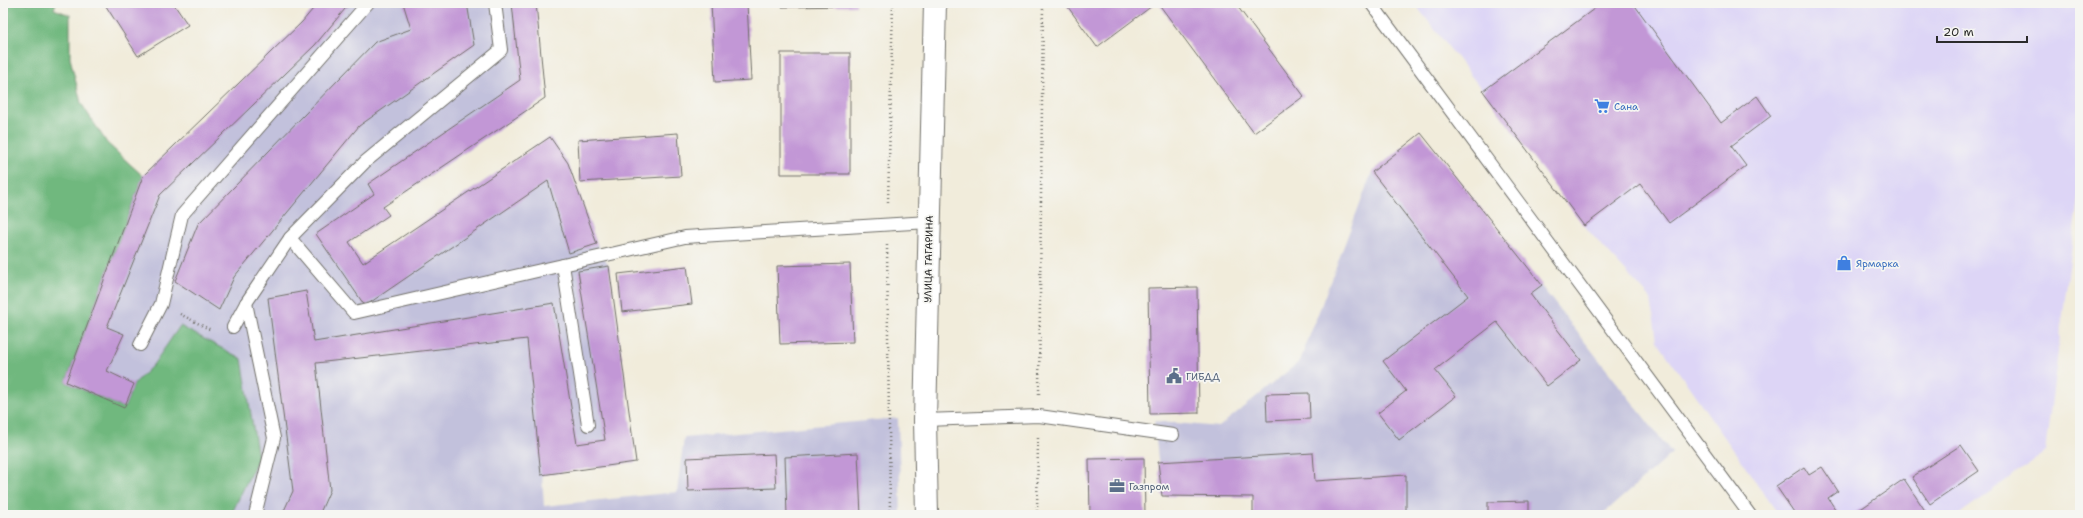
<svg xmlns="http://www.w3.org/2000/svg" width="2083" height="518" font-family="'Shantell Sans',sans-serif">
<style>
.built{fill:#ddd5f6}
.industrial{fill:#c2c1dc}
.forest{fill:#70b87e;stroke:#4e7254}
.building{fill:#c297d6}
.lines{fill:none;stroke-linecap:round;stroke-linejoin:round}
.lane-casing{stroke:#706f69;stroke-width:14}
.secondary-casing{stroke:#706f69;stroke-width:24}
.path{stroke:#706f69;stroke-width:2.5;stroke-dasharray:1 3;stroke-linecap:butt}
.lane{stroke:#fff;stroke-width:12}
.secondary{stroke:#fff;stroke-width:22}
.labels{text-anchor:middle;stroke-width:3.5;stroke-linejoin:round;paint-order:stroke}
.shop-label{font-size:10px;fill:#366cbe;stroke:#f6f6f2;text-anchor:start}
.street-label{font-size:10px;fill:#2b2b2b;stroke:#f6f6f2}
.service-label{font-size:10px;fill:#4e5e75;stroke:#f6f6f2;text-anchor:start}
</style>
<rect width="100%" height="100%" fill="#f6f6f2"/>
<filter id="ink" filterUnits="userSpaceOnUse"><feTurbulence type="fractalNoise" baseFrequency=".025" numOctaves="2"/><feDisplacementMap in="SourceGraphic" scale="8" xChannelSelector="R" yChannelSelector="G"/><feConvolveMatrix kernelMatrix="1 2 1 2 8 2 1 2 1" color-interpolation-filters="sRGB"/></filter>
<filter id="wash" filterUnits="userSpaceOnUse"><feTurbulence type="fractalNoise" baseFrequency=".012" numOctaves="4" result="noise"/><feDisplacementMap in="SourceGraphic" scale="16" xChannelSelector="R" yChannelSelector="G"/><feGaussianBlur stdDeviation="0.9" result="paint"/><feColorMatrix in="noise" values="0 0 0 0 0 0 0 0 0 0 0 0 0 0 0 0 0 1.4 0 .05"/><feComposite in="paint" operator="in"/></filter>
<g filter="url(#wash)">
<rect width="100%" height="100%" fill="#f1ecdb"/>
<path class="built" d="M 1414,3 L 2080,3 L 2080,183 L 2045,452 L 1958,515 L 1779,515 L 1657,341 L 1651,299 L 1584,226 L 1483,91 Z"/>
<g class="industrial">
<path d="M 318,3 L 536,3 L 545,98 L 384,207 L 389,215 L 349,242 L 363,263 L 550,137 L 568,163 L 597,244 L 609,266 L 636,462 L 542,475 L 544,506 L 677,492 L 684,438 L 898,418 L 901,515 L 231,515 L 258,458 L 180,326 L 153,365 L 134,384 L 124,408 L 66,382 L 143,176 L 302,22 Z"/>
<path d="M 1421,133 L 1672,453 L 1602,515 L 1253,515 L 1253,497 L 1162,496 L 1154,421 L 1219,427 L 1300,361 L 1372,172 Z"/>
</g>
<path class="forest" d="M 3,3 L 56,3 L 54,9 L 70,15 L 70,58 L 81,103 L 107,143 L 143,176 L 66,382 L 124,408 L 134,384 L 153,365 L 180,326 L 242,359 L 258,458 L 231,515 L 3,515 Z"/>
<g id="blocks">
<g class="building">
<path d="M 104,3 L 173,3 L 188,25 L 138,56 Z"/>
<path d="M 318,3 L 350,3 L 315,45 L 160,195 L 107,327 L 124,334 L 107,371 L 134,384 L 124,408 L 66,382 L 143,176 L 302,22 Z"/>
<path d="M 403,3 L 467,3 L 474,45 L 359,126 L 234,277 L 219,310 L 175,281 L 198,224 L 375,42 L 411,29 Z"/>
<path d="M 512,3 L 536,3 L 545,98 L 383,207 L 389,215 L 349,242 L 363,263 L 550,137 L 568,163 L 597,244 L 569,253 L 548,181 L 365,306 L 316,234 L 374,194 L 368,184 L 520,80 Z"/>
<path d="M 711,3 L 747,3 L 751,80 L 715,82 Z"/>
<path d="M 782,3 L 856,3 L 856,6 L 782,7 Z"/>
<path d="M 1065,3 L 1156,3 L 1097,47 Z"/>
<path d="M 1158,3 L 1235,3 L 1304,96 L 1254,133 Z"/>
<path d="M 1602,3 L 1633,3 L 1721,123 L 1757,96 L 1771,116 L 1731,146 L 1746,166 L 1669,223 L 1640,184 L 1584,226 L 1483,91 Z"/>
<rect x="781" y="53" width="69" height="121"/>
<path d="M 678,133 L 681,176 L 580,182 L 578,140 Z"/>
<path d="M 1421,133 L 1542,285 L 1530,294 L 1581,360 L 1547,386 L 1497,322 L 1435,370 L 1456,396 L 1399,440 L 1378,413 L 1406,391 L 1383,361 L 1468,296 L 1372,172 Z"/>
<path d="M 850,264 L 853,342 L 780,344 L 777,266 Z"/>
<path d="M 609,266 L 636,462 L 541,475 L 527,339 L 316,363 L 330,490 L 319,515 L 282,515 L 293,491 L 268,298 L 306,291 L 314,342 L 554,303 L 577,444 L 605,440 L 578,271 Z"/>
<path d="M 687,266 L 692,304 L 622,312 L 618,274 Z"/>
<path d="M 1197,287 L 1199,413 L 1150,414 L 1148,288 Z"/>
<path d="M 1309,393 L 1310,419 L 1267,421 L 1266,394 Z"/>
<path d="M 1961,445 L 1979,471 L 1930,504 L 1912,477 Z"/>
<path d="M 858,453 L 861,515 L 787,515 L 785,457 Z"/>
<path d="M 1313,453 L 1315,481 L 1406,475 L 1406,515 L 1253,515 L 1253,497 L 1162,496 L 1158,462 Z"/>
<path d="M 774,454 L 776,488 L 688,491 L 687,458 Z"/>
<path d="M 1144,458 L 1145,515 L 1090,515 L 1089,459 Z"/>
<path d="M 1804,467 L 1809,475 L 1822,467 L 1838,491 L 1828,498 L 1839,515 L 1796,515 L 1776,486 Z"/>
<path d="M 1904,479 L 1928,515 L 1852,515 Z"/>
<path d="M 1529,501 L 1529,515 L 1488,515 L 1488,502 Z"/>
</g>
</g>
</g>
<g filter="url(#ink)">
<use href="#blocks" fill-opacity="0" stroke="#706f69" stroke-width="1"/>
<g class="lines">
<defs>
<g id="lane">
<path d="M 1371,3 L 1750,515"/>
<path d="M 290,238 L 354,313 L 563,265 L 588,425"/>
<path d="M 563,265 L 685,237 L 929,222"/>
<path d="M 246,303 L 274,438 L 255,515"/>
<path d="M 233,327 L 246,303 L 290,238 L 365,162 L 501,50 L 495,3"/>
<path d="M 140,345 L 161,304 L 182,215 L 368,3"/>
<path d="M 925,420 L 1039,416 L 1173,435"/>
</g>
<path id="secondary" d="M 927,515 L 925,420 L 935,3"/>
</defs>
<use href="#lane" class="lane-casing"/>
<use href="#secondary" class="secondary-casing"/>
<g class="path">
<path d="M 888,202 L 893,3"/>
<path d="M 887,245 L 890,515"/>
<path d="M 180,314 L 211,330"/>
<path d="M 1039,394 L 1043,3"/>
<path d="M 1037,515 L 1038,437"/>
</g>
<use href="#lane" class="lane"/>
<use href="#secondary" class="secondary"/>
</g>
</g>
<defs>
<symbol id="supermarket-bare" viewBox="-9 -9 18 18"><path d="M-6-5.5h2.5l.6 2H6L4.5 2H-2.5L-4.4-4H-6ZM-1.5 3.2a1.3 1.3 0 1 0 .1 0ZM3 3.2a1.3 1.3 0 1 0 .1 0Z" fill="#3f7fe0" stroke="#f6f6f2" stroke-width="2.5" paint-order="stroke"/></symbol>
<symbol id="shop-bare" viewBox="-9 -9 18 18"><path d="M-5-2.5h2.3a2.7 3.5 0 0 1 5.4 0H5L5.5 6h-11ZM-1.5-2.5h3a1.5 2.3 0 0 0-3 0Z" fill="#3f7fe0" stroke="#f6f6f2" stroke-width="2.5" paint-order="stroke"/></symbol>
<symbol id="civic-bare" viewBox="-9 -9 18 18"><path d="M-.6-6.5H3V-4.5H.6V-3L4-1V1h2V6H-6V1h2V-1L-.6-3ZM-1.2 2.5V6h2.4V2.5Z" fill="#5c6f8a" stroke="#f6f6f2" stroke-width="2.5" paint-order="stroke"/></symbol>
<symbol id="office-bare" viewBox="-9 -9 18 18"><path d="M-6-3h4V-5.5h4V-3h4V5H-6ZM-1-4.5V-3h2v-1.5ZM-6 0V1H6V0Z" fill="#5c6f8a" stroke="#f6f6f2" stroke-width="2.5" paint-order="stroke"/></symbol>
</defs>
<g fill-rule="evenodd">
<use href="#supermarket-bare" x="1591" y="95" width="22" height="22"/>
<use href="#shop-bare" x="1833" y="252" width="22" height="22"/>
<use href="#civic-bare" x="1163" y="365" width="22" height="22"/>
<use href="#office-bare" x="1106" y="475" width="22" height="22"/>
</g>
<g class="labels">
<g class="shop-label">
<text x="1614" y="110">Сана</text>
<text x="1856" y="267">Ярмарка</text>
</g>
<g class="street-label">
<text transform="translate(928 259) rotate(-89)" y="4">УЛИЦА ГАГАРИНА</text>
</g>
<g class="service-label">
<text x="1186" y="380">ГИБДД</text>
<text x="1129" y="490">Газпром</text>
</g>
</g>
<rect width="2083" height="518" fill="none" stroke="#f6f6f2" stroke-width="16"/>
<path d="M1937 36v6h90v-6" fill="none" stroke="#2b2b2b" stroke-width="2"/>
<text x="1943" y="36" font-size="12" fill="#2b2b2b" stroke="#f6f6f2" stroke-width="3" paint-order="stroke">20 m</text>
</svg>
